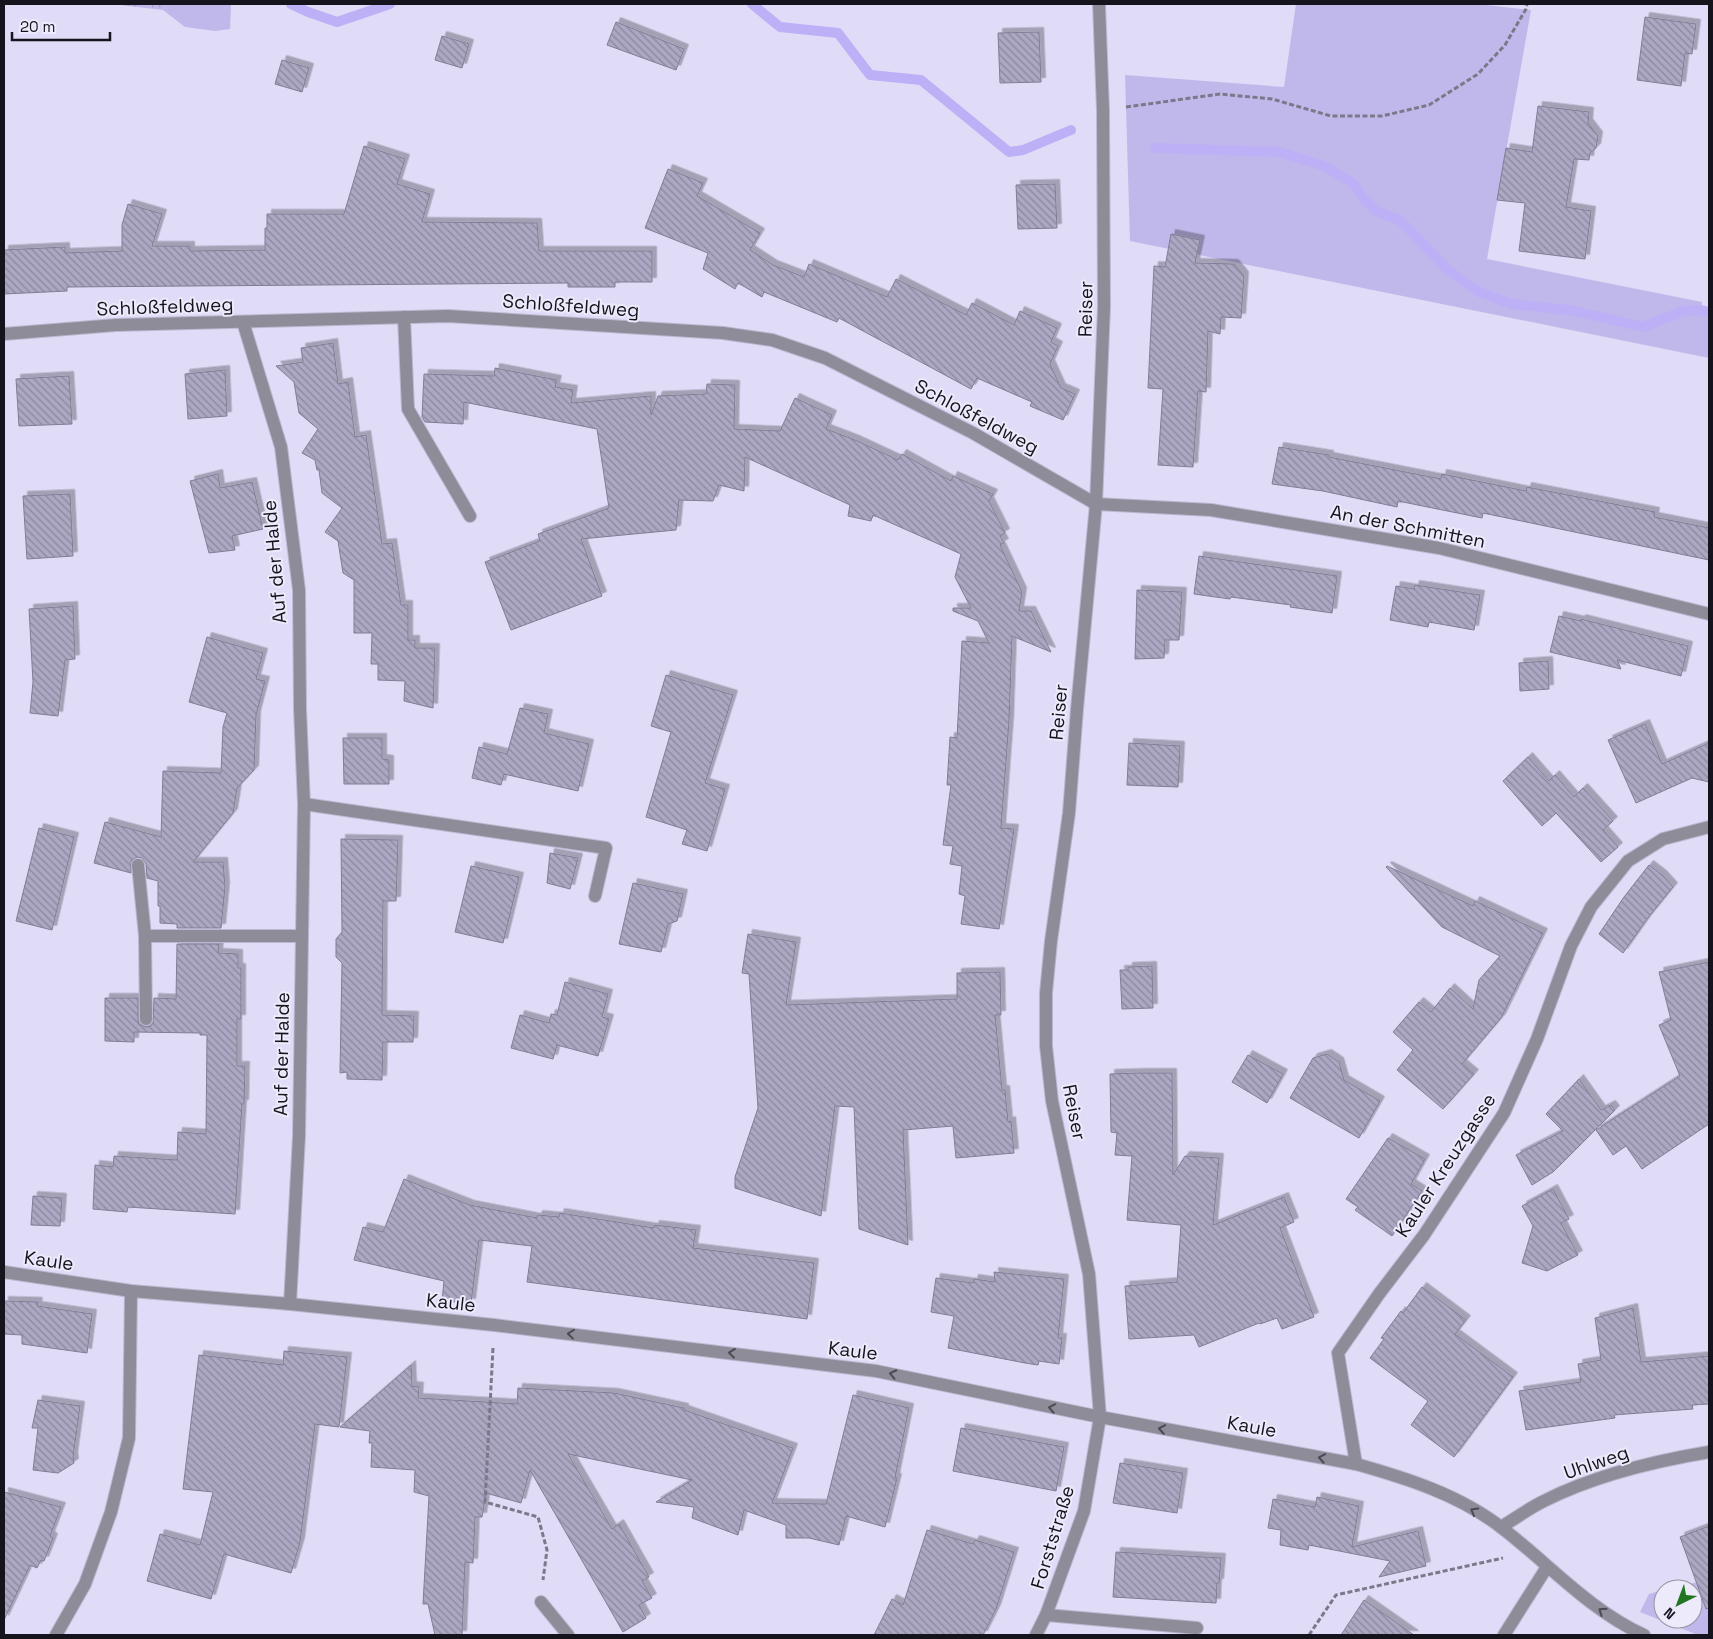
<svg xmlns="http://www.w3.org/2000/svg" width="1713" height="1639" font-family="'Space Grotesk',sans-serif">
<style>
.green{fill:#c0b8ea}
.forest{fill:url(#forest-crowns)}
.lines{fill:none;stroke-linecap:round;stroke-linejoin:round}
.stream{stroke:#bdb0f7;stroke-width:10}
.building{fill:url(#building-back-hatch);stroke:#817d96;filter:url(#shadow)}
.minor-casing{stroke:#bbb7d0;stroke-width:14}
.path{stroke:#7b788a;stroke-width:3;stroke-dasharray:5 2.5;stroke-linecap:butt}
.minor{stroke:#8e8c98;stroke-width:12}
.oneway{stroke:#4b4a54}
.labels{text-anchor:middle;stroke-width:4;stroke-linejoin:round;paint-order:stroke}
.street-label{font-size:19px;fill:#15141d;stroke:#edeafb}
</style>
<defs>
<pattern id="forest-crowns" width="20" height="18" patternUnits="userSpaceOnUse" patternTransform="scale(1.25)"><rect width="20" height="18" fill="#c0b8ea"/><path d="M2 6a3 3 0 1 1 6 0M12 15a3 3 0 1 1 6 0" fill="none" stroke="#a49dc8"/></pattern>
<pattern id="building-back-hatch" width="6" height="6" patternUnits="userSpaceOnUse" patternTransform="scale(1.25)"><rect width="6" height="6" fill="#aca7c2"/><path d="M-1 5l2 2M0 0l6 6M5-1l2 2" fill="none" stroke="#8b879d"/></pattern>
<filter id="shadow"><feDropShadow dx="4.5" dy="-4.5" stdDeviation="0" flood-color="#0004"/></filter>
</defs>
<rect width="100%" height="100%" fill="#e0dbf7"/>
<g class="green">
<path d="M 165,4 L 231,4 L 230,29 L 215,31 L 185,27 L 163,10 Z"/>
<path d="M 1296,4 L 1477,4 L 1531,10 L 1487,259 L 1702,302 L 1701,313 L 1709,315 L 1709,358 L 1130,241 L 1125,75 L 1284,87 Z"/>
<path d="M 1709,1576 L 1709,1635 L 1698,1635 L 1640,1612 L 1649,1594 L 1663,1590 L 1663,1619 L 1693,1619 L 1693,1589 L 1669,1589 L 1694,1583 Z"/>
</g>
<path class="forest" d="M 111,4 L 165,4 L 163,10 Z"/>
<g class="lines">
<g class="stream">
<path d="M 291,4 L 308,12 L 337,22 L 390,4"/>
<path d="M 752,4 L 780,27 L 838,33 L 870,75 L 921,80 L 1009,152 L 1023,150 L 1071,130"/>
<path d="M 1155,148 L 1279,152 L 1324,166 L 1353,183 L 1363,198 L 1376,211 L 1400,220 L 1448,270 L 1479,292 L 1512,304 L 1575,311 L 1643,327 L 1683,311 L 1701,310 L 1709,312"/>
</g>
</g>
<g class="building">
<path d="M 1645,17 L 1696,24 L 1692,54 L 1685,53 L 1681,86 L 1637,80 Z"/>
<path d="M 616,22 L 684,49 L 676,70 L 607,45 Z"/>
<path d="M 1039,32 L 1041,82 L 1000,83 L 998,33 Z"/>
<path d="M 442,36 L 469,44 L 462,68 L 435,60 Z"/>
<path d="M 282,60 L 309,68 L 302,92 L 275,84 Z"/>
<path d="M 1538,106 L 1589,112 L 1588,123 L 1598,136 L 1596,148 L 1590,153 L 1589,160 L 1574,159 L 1566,207 L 1591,211 L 1585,259 L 1519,251 L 1525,203 L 1497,200 L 1506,148 L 1532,152 Z"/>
<path d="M 364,146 L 405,159 L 397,184 L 430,194 L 422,222 L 537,223 L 539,251 L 652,251 L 652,282 L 615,282 L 615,287 L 568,287 L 568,283 L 67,287 L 67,291 L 4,294 L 4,250 L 65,247 L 65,253 L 122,251 L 122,225 L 128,204 L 162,214 L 152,246 L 190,246 L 190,251 L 265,250 L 265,228 L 267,228 L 267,214 L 344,214 Z"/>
<path d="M 668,169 L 703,183 L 697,196 L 760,233 L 750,250 L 773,265 L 804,277 L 809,264 L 887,297 L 896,279 L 966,315 L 972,303 L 1014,325 L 1020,311 L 1057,328 L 1051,342 L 1058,346 L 1050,364 L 1061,388 L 1075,394 L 1063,420 L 1030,406 L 1032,402 L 977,378 L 971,389 L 839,318 L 837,322 L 764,292 L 762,297 L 738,283 L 735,289 L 703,269 L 708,253 L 645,228 Z"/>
<path d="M 1055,184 L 1057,228 L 1018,229 L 1016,185 Z"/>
<path d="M 1171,234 L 1200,240 L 1195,263 L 1234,264 L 1244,276 L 1241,318 L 1221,317 L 1220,334 L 1208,331 L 1206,392 L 1198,391 L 1193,467 L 1158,465 L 1163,389 L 1148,388 L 1154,266 L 1165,267 Z"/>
<path d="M 333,343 L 338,384 L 348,382 L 355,437 L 366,435 L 382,544 L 392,543 L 401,605 L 408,605 L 408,640 L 415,640 L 415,648 L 435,648 L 433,708 L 404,701 L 405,681 L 378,680 L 378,664 L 371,664 L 372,633 L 354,633 L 354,580 L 343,573 L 338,541 L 325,532 L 342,508 L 322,493 L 319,470 L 317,470 L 315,460 L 302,453 L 318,429 L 299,413 L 294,382 L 276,366 L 303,362 L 301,348 Z"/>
<path d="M 495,368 L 557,380 L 555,387 L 573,390 L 571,403 L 651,396 L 651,415 L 658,396 L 706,394 L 707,384 L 735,385 L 734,429 L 780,431 L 795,398 L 832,415 L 826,429 L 855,440 L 898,460 L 902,454 L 951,481 L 953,476 L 993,494 L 989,501 L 1005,533 L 1000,536 L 1004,543 L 1000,545 L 1022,592 L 1019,611 L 1031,611 L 1051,652 L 1012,636 L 1009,721 L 1001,828 L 1014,829 L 999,929 L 961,924 L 965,896 L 959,894 L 962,866 L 950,864 L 953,846 L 943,845 L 951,785 L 947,785 L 950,737 L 957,738 L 962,641 L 989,643 L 978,621 L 953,611 L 953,608 L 971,608 L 955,577 L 961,554 L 873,515 L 871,521 L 848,516 L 850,505 L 745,457 L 744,491 L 719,485 L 713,501 L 679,500 L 676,530 L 581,539 L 602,596 L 511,630 L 485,562 L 540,541 L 538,534 L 609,508 L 597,429 L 464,402 L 463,424 L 425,422 L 422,417 L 424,374 L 494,376 Z"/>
<path d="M 225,370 L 227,416 L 188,419 L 185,374 Z"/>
<path d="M 69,376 L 72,424 L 19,426 L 16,379 Z"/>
<path d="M 1279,447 L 1329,455 L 1329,457 L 1441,479 L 1442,474 L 1526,491 L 1527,487 L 1655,512 L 1654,517 L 1709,528 L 1709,560 L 1483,513 L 1482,518 L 1398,501 L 1397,507 L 1323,491 L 1272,484 Z"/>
<path d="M 218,474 L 220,488 L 252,482 L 263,529 L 232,536 L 235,550 L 209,553 L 190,481 Z"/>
<path d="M 70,494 L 73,556 L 27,559 L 23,496 Z"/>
<path d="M 1199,556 L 1337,576 L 1332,613 L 1290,607 L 1291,605 L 1231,597 L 1230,599 L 1194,594 Z"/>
<path d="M 1415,585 L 1480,595 L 1474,630 L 1429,622 L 1428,627 L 1390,620 L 1396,586 L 1414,589 Z"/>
<path d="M 1137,590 L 1182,592 L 1179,640 L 1165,640 L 1164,658 L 1135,659 Z"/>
<path d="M 73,606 L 75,659 L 65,660 L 58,716 L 30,713 L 33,682 L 29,609 Z"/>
<path d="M 1559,616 L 1581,621 L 1581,619 L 1688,646 L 1681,676 L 1617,660 L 1621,669 L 1550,652 Z"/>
<path d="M 207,637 L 263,653 L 256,679 L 265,681 L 256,715 L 254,770 L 237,788 L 233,813 L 193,862 L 223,862 L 225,887 L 221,928 L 177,928 L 177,924 L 160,923 L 160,906 L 158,906 L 158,881 L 147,878 L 146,864 L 142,858 L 137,857 L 131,861 L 131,873 L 94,863 L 105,822 L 161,837 L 163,771 L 221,773 L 223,727 L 227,713 L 189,702 Z"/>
<path d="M 1548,661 L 1549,689 L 1520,691 L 1519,663 Z"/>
<path d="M 666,675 L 733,695 L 705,783 L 725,789 L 707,851 L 682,844 L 687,830 L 646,817 L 671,732 L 651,726 Z"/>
<path d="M 520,708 L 548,714 L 544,733 L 589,744 L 578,791 L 504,774 L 501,785 L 472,778 L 479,747 L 507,754 Z"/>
<path d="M 1645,724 L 1662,764 L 1709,743 L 1709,782 L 1692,778 L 1636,803 L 1608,740 Z"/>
<path d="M 343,738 L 382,738 L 382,759 L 389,760 L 389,784 L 344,784 Z"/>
<path d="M 1129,743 L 1180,746 L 1178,787 L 1127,785 Z"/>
<path d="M 1528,757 L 1549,781 L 1555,775 L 1574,797 L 1583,788 L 1613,821 L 1603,830 L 1618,847 L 1601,862 L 1556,813 L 1542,826 L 1503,781 Z"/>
<path d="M 39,828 L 74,837 L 52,930 L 16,921 Z"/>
<path d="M 341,839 L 398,840 L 396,901 L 383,901 L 382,1015 L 414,1016 L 413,1042 L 383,1042 L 382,1080 L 347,1079 L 347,1072 L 340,1073 L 342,963 L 336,957 L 336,939 L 342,932 Z"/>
<path d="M 550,853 L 578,858 L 570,889 L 547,883 Z"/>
<path d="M 1649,865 L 1662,875 L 1673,887 L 1647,919 L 1623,953 L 1599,934 L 1624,897 Z"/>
<path d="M 471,866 L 519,877 L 503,943 L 455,932 Z"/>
<path d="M 1387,866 L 1473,906 L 1475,901 L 1543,933 L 1501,1018 L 1462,1064 L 1474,1074 L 1443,1109 L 1397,1070 L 1413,1050 L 1393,1032 L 1419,1002 L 1431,1012 L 1450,988 L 1473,1009 L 1479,980 L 1500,956 L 1442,927 L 1386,867 Z"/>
<path d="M 633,883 L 683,894 L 677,921 L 668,924 L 661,952 L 619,944 Z"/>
<path d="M 748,934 L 796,942 L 786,1005 L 957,999 L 957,973 L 1000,972 L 1001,1015 L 995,1015 L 1002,1090 L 1005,1090 L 1008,1122 L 1011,1121 L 1014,1153 L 956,1158 L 953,1126 L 903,1130 L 908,1245 L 859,1229 L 854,1107 L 835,1106 L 821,1216 L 735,1188 L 735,1177 L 758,1108 L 749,974 L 742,973 Z"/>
<path d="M 177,944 L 219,944 L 218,953 L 238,954 L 238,968 L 241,968 L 241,1019 L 237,1019 L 237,1066 L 245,1066 L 244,1104 L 242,1104 L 235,1214 L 128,1207 L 127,1212 L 93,1209 L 95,1165 L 113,1167 L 114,1156 L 177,1160 L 178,1132 L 206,1134 L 207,1035 L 200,1035 L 200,1033 L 134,1032 L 134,1042 L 105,1041 L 105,998 L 138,998 L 138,1020 L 139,1024 L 146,1027 L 151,1026 L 153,1023 L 154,998 L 176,999 Z"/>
<path d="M 1709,962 L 1709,1124 L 1642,1169 L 1626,1146 L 1613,1155 L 1596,1130 L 1680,1076 L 1659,1025 L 1671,1020 L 1659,972 Z"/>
<path d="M 1152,966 L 1153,1008 L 1122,1009 L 1120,970 L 1128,970 L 1128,967 Z"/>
<path d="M 565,982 L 608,994 L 602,1017 L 609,1019 L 598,1056 L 557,1045 L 553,1059 L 511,1048 L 520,1015 L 549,1023 L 551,1014 L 557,1015 Z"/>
<path d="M 1327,1054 L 1339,1062 L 1344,1080 L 1380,1101 L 1359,1138 L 1290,1098 L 1313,1058 Z"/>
<path d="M 1248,1055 L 1283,1074 L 1267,1103 L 1232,1082 Z"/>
<path d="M 1140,1073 L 1172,1073 L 1173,1175 L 1185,1156 L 1219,1158 L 1213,1225 L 1284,1197 L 1294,1222 L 1280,1228 L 1314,1317 L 1282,1329 L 1277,1318 L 1260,1324 L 1259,1323 L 1199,1347 L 1194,1335 L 1129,1339 L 1125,1286 L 1177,1282 L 1181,1225 L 1127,1220 L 1132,1156 L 1115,1155 L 1117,1133 L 1111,1132 L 1110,1074 Z"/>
<path d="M 1579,1079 L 1601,1110 L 1611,1105 L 1615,1110 L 1553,1172 L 1532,1185 L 1516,1155 L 1563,1131 L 1546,1114 Z"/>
<path d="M 1388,1138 L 1425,1159 L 1411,1184 L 1422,1191 L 1392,1236 L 1355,1210 L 1358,1207 L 1346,1199 Z"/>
<path d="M 404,1179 L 470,1205 L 537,1218 L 538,1215 L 559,1217 L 560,1213 L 654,1228 L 655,1225 L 696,1230 L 693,1248 L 814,1263 L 807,1319 L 527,1282 L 532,1246 L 479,1240 L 471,1303 L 442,1301 L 444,1281 L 354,1260 L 363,1227 L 383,1232 Z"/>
<path d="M 1553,1189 L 1569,1219 L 1561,1223 L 1578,1255 L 1547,1271 L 1522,1263 L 1533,1226 L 1522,1206 Z"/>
<path d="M 33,1196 L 62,1198 L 60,1226 L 31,1225 Z"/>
<path d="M 994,1272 L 1064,1279 L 1058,1338 L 1062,1338 L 1059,1364 L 1039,1361 L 1038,1365 L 1025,1363 L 948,1348 L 954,1316 L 931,1312 L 936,1278 L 973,1283 L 974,1279 L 995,1282 Z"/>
<path d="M 1422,1287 L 1466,1320 L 1455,1334 L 1513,1377 L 1454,1457 L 1411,1425 L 1428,1401 L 1370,1358 L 1384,1339 L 1381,1338 L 1401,1311 L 1403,1313 Z"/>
<path d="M 4,1301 L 38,1302 L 37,1306 L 92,1314 L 87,1353 L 22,1344 L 22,1335 L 4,1334 Z"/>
<path d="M 1633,1308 L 1641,1362 L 1709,1356 L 1709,1404 L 1692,1405 L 1693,1409 L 1614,1415 L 1615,1418 L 1526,1430 L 1519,1391 L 1581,1382 L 1578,1364 L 1601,1360 L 1595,1318 Z"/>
<path d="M 284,1351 L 347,1357 L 339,1427 L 315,1424 L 300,1542 L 291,1573 L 224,1554 L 211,1599 L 147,1581 L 160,1534 L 200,1545 L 213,1492 L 183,1489 L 199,1355 L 283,1365 Z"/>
<path d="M 411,1365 L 412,1386 L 419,1387 L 418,1398 L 517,1404 L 518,1388 L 614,1393 L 684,1408 L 684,1410 L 793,1448 L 772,1503 L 826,1504 L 853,1395 L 909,1408 L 895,1478 L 897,1478 L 885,1527 L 846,1516 L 839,1545 L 809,1538 L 786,1538 L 786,1525 L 744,1510 L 738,1535 L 692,1518 L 694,1507 L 656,1502 L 692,1480 L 568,1454 L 612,1529 L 619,1524 L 649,1577 L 642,1581 L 652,1598 L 639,1605 L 646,1618 L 623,1632 L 530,1470 L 521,1503 L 486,1493 L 482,1517 L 475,1517 L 473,1563 L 465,1562 L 462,1635 L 435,1635 L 428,1604 L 423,1604 L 429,1496 L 414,1492 L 415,1470 L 371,1467 L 372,1443 L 369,1443 L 370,1431 L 340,1427 Z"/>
<path d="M 38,1400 L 80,1406 L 73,1457 L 74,1463 L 58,1473 L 33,1470 L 38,1428 L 32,1428 Z"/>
<path d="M 961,1428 L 1064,1447 L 1056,1491 L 953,1471 Z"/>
<path d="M 1120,1463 L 1183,1473 L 1177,1513 L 1113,1503 Z"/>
<path d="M 4,1492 L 61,1507 L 50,1536 L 53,1538 L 44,1561 L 41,1560 L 37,1568 L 30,1565 L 4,1620 Z"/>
<path d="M 1317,1497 L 1359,1506 L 1352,1547 L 1418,1531 L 1426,1566 L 1379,1577 L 1390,1561 L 1309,1545 L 1308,1550 L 1280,1545 L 1281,1530 L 1268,1528 L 1273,1499 L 1315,1507 Z"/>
<path d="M 1709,1526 L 1709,1608 L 1706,1609 L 1680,1537 Z"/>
<path d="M 927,1530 L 973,1544 L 975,1540 L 1014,1552 L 996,1609 L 983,1635 L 874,1635 L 892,1599 L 903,1605 Z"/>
<path d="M 1116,1552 L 1221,1558 L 1219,1583 L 1217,1583 L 1216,1603 L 1113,1597 Z"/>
<path d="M 1364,1600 L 1414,1635 L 1341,1635 Z"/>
</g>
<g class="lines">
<defs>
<g id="minor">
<path d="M 404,317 L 408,409 L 470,516"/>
<path d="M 243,322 L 281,447 L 299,590 L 300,709 L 304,804 L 299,1136 L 290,1304"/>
<path d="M 4,334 L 116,325 L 448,316 L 723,333 L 772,340 L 825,358 L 973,433 L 1096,504 L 1211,510 L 1439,548 L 1709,614"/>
<path d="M 304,804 L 606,848 L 595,896"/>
<path d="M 138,865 L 145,936 L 146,1019"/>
<path d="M 145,936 L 302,936"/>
<path d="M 4,1272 L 131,1291 L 290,1304 L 494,1325 L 876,1371 L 1100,1417 L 1356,1464 C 1406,1478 1460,1495 1502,1528 C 1549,1564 1589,1610 1644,1635"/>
<path d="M 1356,1464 L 1338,1353 L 1379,1294 L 1424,1235 L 1504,1113 L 1537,1039 L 1571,946 L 1591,907 L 1628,861 L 1663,839 L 1709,827"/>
<path d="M 1501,1527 C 1515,1519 1529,1508 1544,1501 C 1593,1476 1655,1461 1709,1452"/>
<path d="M 541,1602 L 568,1635"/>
<path d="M 1046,1615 L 1197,1628"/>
<path d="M 56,1635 L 85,1584 L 111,1512 L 129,1438 L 131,1291"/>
<path d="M 1036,1635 L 1046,1615 L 1084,1511 L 1100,1417 L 1089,1274 L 1052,1101 L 1046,1046 L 1046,993 L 1051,941 L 1069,813 L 1077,709 L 1096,504 L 1104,307 L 1103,110 L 1099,4"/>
<path d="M 1504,1635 L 1547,1567"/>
</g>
</defs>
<use href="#minor" class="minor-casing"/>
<g class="path">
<path d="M 1126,107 L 1220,94 L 1272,99 L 1331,116 L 1382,116 L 1429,105 L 1478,74 L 1505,45 L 1526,9 L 1527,4"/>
<path d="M 493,1348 L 485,1502 L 538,1517 L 547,1550 L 543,1580"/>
<path d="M 1309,1635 L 1336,1595 L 1503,1558"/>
</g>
<use href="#minor" class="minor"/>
</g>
<defs><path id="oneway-chevron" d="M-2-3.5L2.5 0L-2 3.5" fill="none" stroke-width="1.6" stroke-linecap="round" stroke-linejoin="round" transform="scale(1.25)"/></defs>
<g class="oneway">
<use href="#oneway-chevron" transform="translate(571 1334) rotate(-174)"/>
<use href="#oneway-chevron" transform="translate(732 1353) rotate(-173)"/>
<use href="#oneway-chevron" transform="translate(893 1374) rotate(-168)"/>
<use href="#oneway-chevron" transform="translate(1052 1408) rotate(-169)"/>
<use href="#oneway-chevron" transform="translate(1162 1429) rotate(-170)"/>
<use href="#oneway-chevron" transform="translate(1322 1458) rotate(-170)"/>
<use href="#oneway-chevron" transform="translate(1474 1511) rotate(-150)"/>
<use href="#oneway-chevron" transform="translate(1602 1611) rotate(-145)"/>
</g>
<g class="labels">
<g class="street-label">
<text transform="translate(571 305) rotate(4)" y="7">Schloßfeldweg</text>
<text transform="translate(165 306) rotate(-2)" y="7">Schloßfeldweg</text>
<text transform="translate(1085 309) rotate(-89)" y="7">Reiser</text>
<text transform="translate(977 416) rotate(28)" y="7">Schloßfeldweg</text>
<text transform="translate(1408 526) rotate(11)" y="7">An der Schmitten</text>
<text transform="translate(274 562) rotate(-95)" y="7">Auf der Halde</text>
<text transform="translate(1058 712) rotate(-85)" y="7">Reiser</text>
<text transform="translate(281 1054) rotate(-89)" y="7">Auf der Halde</text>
<text transform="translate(1075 1112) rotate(79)" y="7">Reiser</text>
<text transform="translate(1445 1165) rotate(-57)" y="7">Kauler Kreuzgasse</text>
<text transform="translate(49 1260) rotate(8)" y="7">Kaule</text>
<text transform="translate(451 1302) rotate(6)" y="7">Kaule</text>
<text transform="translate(853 1350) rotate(7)" y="7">Kaule</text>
<text transform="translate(1252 1426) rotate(10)" y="7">Kaule</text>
<text transform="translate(1596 1462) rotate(-19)" y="7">Uhlweg</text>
<text transform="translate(1052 1537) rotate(-73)" y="7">Forststraße</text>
</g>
</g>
<rect width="1713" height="1639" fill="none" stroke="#15141d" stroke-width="10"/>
<g transform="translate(1678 1604) rotate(222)"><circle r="24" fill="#edeafb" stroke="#9794a2"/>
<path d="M0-4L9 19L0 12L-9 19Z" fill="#237621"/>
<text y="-8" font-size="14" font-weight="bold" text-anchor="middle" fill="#15141d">N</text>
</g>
<path d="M12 32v8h98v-8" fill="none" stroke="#15141d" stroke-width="2.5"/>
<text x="20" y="32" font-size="15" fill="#15141d" stroke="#edeafb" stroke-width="4" paint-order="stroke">20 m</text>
</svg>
